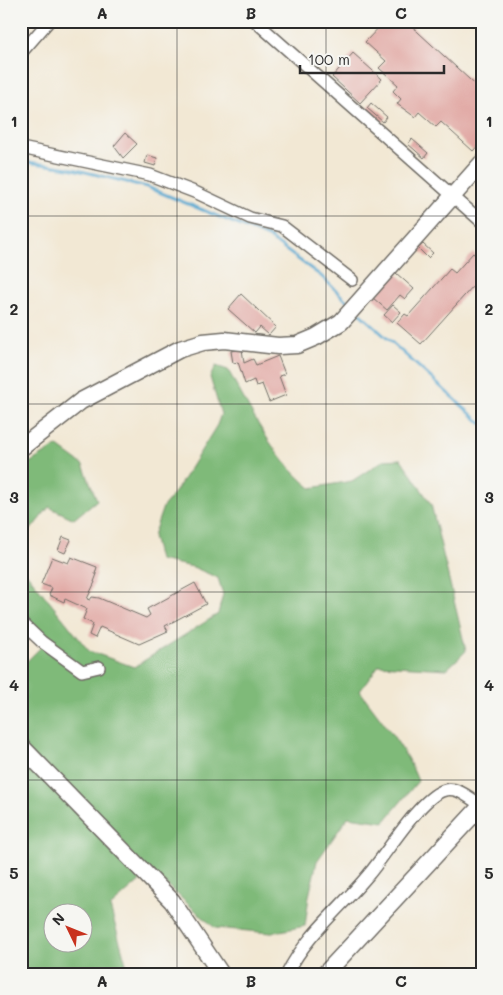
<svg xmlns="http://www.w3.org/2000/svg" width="503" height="995" font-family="Mali,sans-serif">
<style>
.forest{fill:#7fba79;stroke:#557252;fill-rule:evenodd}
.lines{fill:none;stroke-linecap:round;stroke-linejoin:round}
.stream{stroke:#53a5ce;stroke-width:3}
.building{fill:#e1a7a3}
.street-casing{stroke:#716d66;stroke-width:14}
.secondary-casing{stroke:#716d66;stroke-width:19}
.street{stroke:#fff;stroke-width:11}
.secondary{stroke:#fff;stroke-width:16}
.grid{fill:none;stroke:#2b2b2b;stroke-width:1;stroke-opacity:0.55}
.neatline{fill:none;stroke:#2b2b2b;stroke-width:2}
.grid-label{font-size:16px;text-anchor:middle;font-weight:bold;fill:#2b2b2b}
</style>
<rect width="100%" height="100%" fill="#f6f6f2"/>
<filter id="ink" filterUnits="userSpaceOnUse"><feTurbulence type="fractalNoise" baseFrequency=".02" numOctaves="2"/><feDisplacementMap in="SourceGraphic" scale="10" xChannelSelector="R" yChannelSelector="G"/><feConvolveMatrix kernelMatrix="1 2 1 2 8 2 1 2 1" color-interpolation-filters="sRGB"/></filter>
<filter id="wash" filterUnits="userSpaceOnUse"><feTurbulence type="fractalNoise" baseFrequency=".0096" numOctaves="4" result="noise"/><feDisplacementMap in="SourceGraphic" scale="20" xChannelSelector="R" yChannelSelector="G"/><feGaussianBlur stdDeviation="1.12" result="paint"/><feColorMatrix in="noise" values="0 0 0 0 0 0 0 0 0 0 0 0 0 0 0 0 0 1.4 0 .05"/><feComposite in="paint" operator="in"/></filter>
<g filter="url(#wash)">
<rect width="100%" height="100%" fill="#f2e8d4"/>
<path class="forest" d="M 216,366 L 228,370 C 252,413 272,456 311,488 L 352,481 L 384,460 L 401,459 L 431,504 L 466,651 L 447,669 L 379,665 L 360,691 C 381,720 405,747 418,781 L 384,822 L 348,817 L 317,861 L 309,896 L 305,926 L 271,933 L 215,928 L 151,871 L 110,907 L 129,974 L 21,974 L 21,667 L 48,640 L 21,613 L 21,468 L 57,446 L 83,465 L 97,500 L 74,519 L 49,507 L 25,537 L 24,570 L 89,651 L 134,667 L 218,614 L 223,594 L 218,578 L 193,567 L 159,560 L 153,536 L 163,507 L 176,491 L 217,425 L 221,414 L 210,377 ZM 52,912 L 82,912 L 82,942 L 52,942 Z"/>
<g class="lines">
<g class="stream">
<path d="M 21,161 L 69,168 L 147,187 L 268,237 L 321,276 L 350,304"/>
<path d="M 358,312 L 482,424"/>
</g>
</g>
<g id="blocks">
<g class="building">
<path d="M 385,21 L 406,21 L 482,91 L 482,141 L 473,151 L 441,122 L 436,127 L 419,112 L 415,117 L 397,104 L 401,99 L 393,91 L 398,85 L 379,68 L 386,61 L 365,42 Z"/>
<path d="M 353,53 L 382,79 L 360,103 L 332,77 Z"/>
<path d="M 371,103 L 387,117 L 383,122 L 367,108 Z"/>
<path d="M 125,133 L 137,144 L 123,158 L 114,146 Z"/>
<path d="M 412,139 L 428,153 L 424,158 L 408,144 Z"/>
<path d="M 147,155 L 157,158 L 155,166 L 145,163 Z"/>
<path d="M 423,244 L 433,253 L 428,258 L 418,248 Z"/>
<path d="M 473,253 L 482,260 L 482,276 L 421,344 L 397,323 L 405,314 L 408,316 L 450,269 L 455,273 Z"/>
<path d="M 396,273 L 414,289 L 405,299 L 400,295 L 387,310 L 373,298 Z"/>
<path d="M 241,294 L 276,327 L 269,335 L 260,327 L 255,333 L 228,309 Z"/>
<path d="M 393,305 L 401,312 L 392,322 L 384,315 Z"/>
<path d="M 242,349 L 244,363 L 253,359 L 256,365 L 278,356 L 285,374 L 279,376 L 286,395 L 269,402 L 262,384 L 256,386 L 254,380 L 245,384 L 238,362 L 233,363 L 231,351 Z"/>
<path d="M 63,537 L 71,540 L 65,553 L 58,550 Z"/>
<path d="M 52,557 L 68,563 L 71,557 L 97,567 L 95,574 L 97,574 L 94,582 L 95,582 L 87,599 L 90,600 L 92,597 L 99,598 L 146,618 L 150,615 L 147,609 L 195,583 L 206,604 L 165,626 L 168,631 L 139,644 L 100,627 L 95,638 L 89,635 L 93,624 L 83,619 L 87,609 L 65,599 L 64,602 L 49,595 L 52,588 L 41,584 Z"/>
</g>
</g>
</g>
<g filter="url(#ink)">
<use href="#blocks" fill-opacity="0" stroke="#716d66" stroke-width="1"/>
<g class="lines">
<defs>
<g id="street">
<path d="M 255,21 L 482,222"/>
<path d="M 21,53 L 49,21"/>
<path d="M 21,148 L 150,175 L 197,193 L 250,218 L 282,226 L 352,280"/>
<path d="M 21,622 L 42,642 L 82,671 L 99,667"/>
<path d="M 287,974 C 306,935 342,907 369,874 C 386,854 419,800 442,791 C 456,785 468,797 479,804 L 477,811"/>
</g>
<g id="secondary">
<path d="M 21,448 L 81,401 L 180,349 L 203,342 L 224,340 L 278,346 L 297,345 L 316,337 L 341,322 L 482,163"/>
<path d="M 21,746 L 172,901 L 221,974"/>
<path d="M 325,974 L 482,805"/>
</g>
</defs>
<use href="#street" class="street-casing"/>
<use href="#secondary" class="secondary-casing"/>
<use href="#street" class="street"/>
<use href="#secondary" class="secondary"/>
</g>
</g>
<path class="grid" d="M 177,21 L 177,974M 326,21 L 326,974M 21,216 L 482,216M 21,404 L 482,404M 21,592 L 482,592M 21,780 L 482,780"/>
<rect width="503" height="995" fill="none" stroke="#f6f6f2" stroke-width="55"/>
<g transform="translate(68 928) rotate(313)"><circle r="24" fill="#f6f6f2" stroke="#a5a5a2"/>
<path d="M0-4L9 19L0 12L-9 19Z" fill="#c8321e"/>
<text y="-8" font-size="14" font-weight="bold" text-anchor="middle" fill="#2b2b2b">N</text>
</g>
<path d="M300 65v8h144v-8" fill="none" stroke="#2b2b2b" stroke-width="2.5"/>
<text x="308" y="65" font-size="15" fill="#2b2b2b" stroke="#f6f6f2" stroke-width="4" paint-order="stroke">100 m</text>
<rect x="28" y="28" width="448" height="940" class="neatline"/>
<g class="grid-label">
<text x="102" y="19">A</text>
<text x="251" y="19">B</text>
<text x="401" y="19">C</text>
<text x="14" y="127">1</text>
<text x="489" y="127">1</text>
<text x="14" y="315">2</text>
<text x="489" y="315">2</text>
<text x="14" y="503">3</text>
<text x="489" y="503">3</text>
<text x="14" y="691">4</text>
<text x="489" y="691">4</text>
<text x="14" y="879">5</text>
<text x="489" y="879">5</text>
<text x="102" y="987">A</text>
<text x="251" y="987">B</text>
<text x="401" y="987">C</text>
</g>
</svg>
